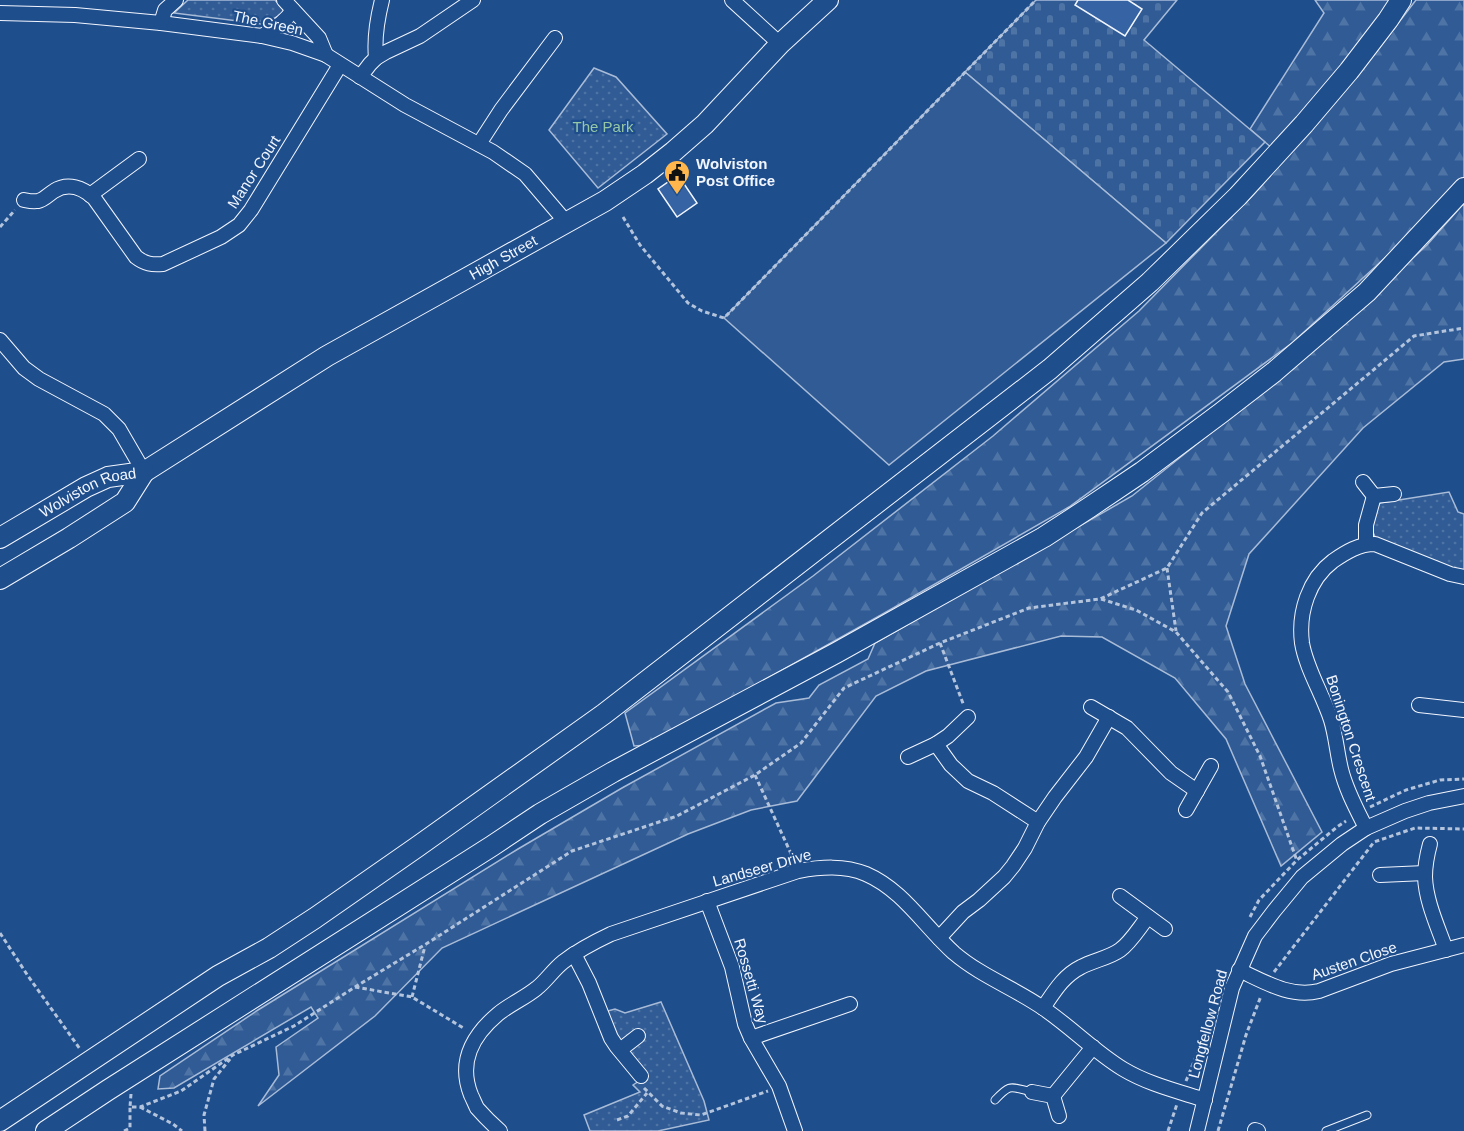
<svg xmlns="http://www.w3.org/2000/svg" width="1464" height="1131" font-family="Helvetica,sans-serif">
<style>
.grass{fill:url(#grass-dots);stroke:#a8bbd7;stroke-width:1.5}
.forest{fill:url(#forest-firs);stroke:#a8bbd7;stroke-width:1.5}
.cemetery{fill:url(#cemetery-stones);stroke:#a8bbd7;stroke-width:1.5}
.built{fill:#305b95;stroke:#a8bbd7;stroke-width:1.5}
.building{fill:#3563a3;stroke:#f2f6ff;stroke-width:1.5}
.lines{fill:none;stroke-linecap:round;stroke-linejoin:round}
.lane-casing{stroke:#f2f6ff;stroke-width:9}
.street-casing{stroke:#f2f6ff;stroke-width:16}
.secondary-casing{stroke:#f2f6ff;stroke-width:22}
.path{stroke:#b3c4dc;stroke-width:3;stroke-dasharray:4.5 3;stroke-linecap:butt}
.lane{stroke:#1f4e8c;stroke-width:7}
.street{stroke:#1f4e8c;stroke-width:14}
.secondary{stroke:#1f4e8c;stroke-width:20}
.labels{text-anchor:middle;stroke-width:4.5;stroke-linejoin:round;paint-order:stroke}
.street-label{font-size:15px;fill:#f2f6ff;stroke:#1f4e8c}
.park-label{font-size:15px;fill:#97c8a6;stroke:#1f4e8c}
.poi-label{font-size:15px;font-weight:bold;fill:#f2f6ff;stroke:#1f4e8c;text-anchor:start}
</style>
<defs>
<pattern id="grass-dots" width="8" height="8" patternUnits="userSpaceOnUse" patternTransform="scale(1.5)"><rect width="8" height="8" fill="#305b95"/><path d="M2 2h.1M6 6h.1" fill="none" stroke="#4e73a5" stroke-width="1.8" stroke-linecap="round"/></pattern>
<pattern id="forest-firs" width="22" height="20" patternUnits="userSpaceOnUse" patternTransform="scale(1.5)"><rect width="22" height="20" fill="#305b95"/><path d="M5 1l3.5 6h-7zM16 11l3.5 6h-7z" fill="#4e73a5"/></pattern>
<pattern id="cemetery-stones" width="16" height="16" patternUnits="userSpaceOnUse" patternTransform="scale(1.5)"><rect width="16" height="16" fill="#305b95"/><path d="M2 7V4a2 2 0 0 1 4 0v3zM10 15v-3a2 2 0 0 1 4 0v3z" fill="#4e73a5"/></pattern>
</defs>
<rect width="100%" height="100%" fill="#1f4e8c"/>
<g class="grass">
<path d="M 188,0 L 275,0 L 286,13 L 261,24 L 174,13 Z"/>
<path d="M 594,68 L 616,77 L 667,134 L 598,188 L 549,130 Z"/>
<path d="M 1449,492 L 1458,512 L 1464,514 L 1464,572 L 1455,570 L 1376,539 L 1372,530 L 1377,507 L 1380,503 Z"/>
<path d="M 661,1002 L 704,1101 L 709,1120 L 658,1131 L 590,1131 L 584,1115 L 640,1092 L 633,1085 L 645,1077 L 619,1046 L 604,1012 L 615,1009 L 625,1013 Z"/>
</g>
<g class="forest">
<path d="M 1315,0 L 1393,0 L 1335,78 L 1273,149 L 1250,129 L 1324,13 Z"/>
<path d="M 1416,0 L 1464,0 L 1464,179 L 1434,213 L 1292,343 L 1069,507 L 881,615 L 648,745 L 634,746 L 625,713 L 813,576 L 993,436 L 1139,311 L 1254,194 L 1365,66 Z"/>
<path d="M 1464,203 L 1464,359 L 1444,362 L 1363,428 L 1249,554 L 1226,626 L 1245,684 L 1322,832 L 1281,866 L 1226,739 L 1175,678 L 1102,637 L 1061,636 L 926,671 L 876,696 L 797,801 L 751,810 L 688,834 L 442,948 L 375,1016 L 258,1106 L 279,1075 L 276,1047 L 318,1018 L 311,1007 L 174,1088 L 158,1089 L 160,1076 L 258,1010 L 518,849 L 622,788 L 776,703 L 809,698 L 819,685 L 868,659 L 875,643 L 1132,496 L 1303,359 L 1427,245 Z"/>
</g>
<path class="cemetery" d="M 1036,0 L 1177,0 L 1144,40 L 1265,142 L 1166,243 L 965,72 Z"/>
<path class="built" d="M 965,72 L 1166,243 L 889,465 L 724,318 Z"/>
<g class="building">
<path d="M 1078,0 L 1128,0 L 1142,9 L 1125,36 L 1075,5 Z"/>
<path d="M 678,175 L 697,203 L 677,217 L 658,189 Z"/>
</g>
<g class="lines">
<defs>
<g id="lane">
<path d="M 995,1100 C 1011,1083 1010,1087 1032,1092"/>
<path d="M 1326,1131 L 1367,1115"/>
</g>
<g id="street">
<path d="M 284,0 L 319,38 L 326,55"/>
<path d="M 732,0 L 780,44"/>
<path d="M 0,13 L 75,15 L 161,23 L 262,36 L 292,43 L 326,55 L 405,105 L 493,152 L 525,174 L 566,222"/>
<path d="M 161,23 L 165,10 L 176,0"/>
<path d="M 262,36 C 275,29 285,22 293,10"/>
<path d="M 376,58 C 374,38 377,20 382,0"/>
<path d="M 360,77 L 370,64 L 376,58 L 386,52 L 420,36 L 473,0"/>
<path d="M 479,144 L 501,110 L 555,38"/>
<path d="M 90,195 L 139,159"/>
<path d="M 24,200 C 29,201 33,202 38,201 C 44,200 49,194 54,191 C 68,182 83,188 94,198 L 136,257 C 145,264 152,265 163,264 L 221,237 L 239,225 L 251,210 L 340,65"/>
<path d="M 0,340 L 24,368 L 39,379 L 104,414 L 119,429 L 144,472"/>
<path d="M 1363,482 L 1374,496 L 1394,494"/>
<path d="M 1366,544 L 1366,525 L 1374,496"/>
<path d="M 1419,705 L 1464,710"/>
<path d="M 1091,707 L 1127,728 L 1171,773 L 1197,791"/>
<path d="M 936,744 L 951,765 L 968,781 L 993,793 L 1038,822"/>
<path d="M 908,757 L 936,744 L 948,736 L 968,717"/>
<path d="M 1186,810 L 1211,766"/>
<path d="M 1366,828 C 1357,810 1346,790 1341,769 C 1337,753 1336,736 1331,720 C 1323,695 1306,668 1302,643 C 1298,612 1309,579 1333,561 C 1346,552 1359,544 1375,544 L 1450,574 L 1464,577"/>
<path d="M 1430,844 C 1427,855 1425,866 1425,877 C 1426,902 1438,927 1446,950"/>
<path d="M 1380,875 L 1425,873"/>
<path d="M 1120,896 L 1165,929"/>
<path d="M 707,901 L 732,967 L 745,1024 L 751,1038 L 779,1086 L 795,1131"/>
<path d="M 939,938 L 963,912 L 979,900 L 1004,877 L 1013,866 L 1025,848 L 1038,822 L 1055,797 L 1086,757 L 1109,717"/>
<path d="M 574,954 L 589,983 L 611,1038 L 617,1047 L 641,1076"/>
<path d="M 1239,970 C 1265,982 1290,998 1319,991 L 1391,964 L 1464,945"/>
<path d="M 1043,1008 C 1054,992 1063,976 1081,967 C 1094,960 1109,958 1120,950 C 1131,942 1139,928 1148,917"/>
<path d="M 751,1038 L 850,1004"/>
<path d="M 620,1050 L 638,1036"/>
<path d="M 1032,1092 L 1053,1096 L 1059,1116"/>
<path d="M 1053,1096 L 1093,1047"/>
<path d="M 1255,1130 L 1258,1131"/>
<path d="M 500,1131 C 492,1124 484,1116 477,1108 C 475,1104 473,1099 471,1095 C 458,1062 472,1036 498,1014 C 510,1004 525,998 537,988 C 546,981 553,970 563,962 C 577,951 594,942 611,934 L 798,871 C 821,867 844,865 866,874 C 903,890 924,926 954,953 C 981,976 1014,988 1043,1008 C 1071,1027 1095,1052 1123,1069 C 1148,1084 1177,1091 1205,1100"/>
<path d="M 1197,1131 L 1232,988 L 1255,936 L 1274,911 L 1302,877 L 1342,844 L 1366,828 L 1405,811 L 1429,803 L 1464,796"/>
</g>
<g id="secondary">
<path id="s1" d="M 0,538 L 86,487 L 108,477 L 144,472 L 327,356 L 605,201 L 645,174 L 673,152 L 705,124 L 780,44 L 828,0"/>
<path d="M 0,579 L 69,538 L 125,502 L 144,472"/>
<path d="M 0,1121 L 218,976 L 269,948 L 315,918 L 417,847 L 604,714 L 1050,369 L 1150,282 L 1238,196 L 1304,124 L 1349,71 L 1388,20 L 1401,0"/>
<path d="M 46,1131 L 108,1090 L 492,846 L 540,814 L 613,772 L 836,653 L 1044,537 L 1090,507 L 1142,472 L 1221,413 L 1274,372 L 1367,292 L 1464,188"/>
</g>
</defs>
<use href="#lane" class="lane-casing"/>
<use href="#street" class="street-casing"/>
<use href="#secondary" class="secondary-casing"/>
<g class="path">
<path d="M 623,217 L 640,245 L 688,303 L 702,311 L 724,318 L 1036,0"/>
<path d="M 0,227 L 15,210"/>
<path d="M 1167,568 L 1176,631"/>
<path d="M 1101,599 L 1136,610 L 1176,632 L 1228,692 L 1260,756 L 1297,861"/>
<path d="M 940,643 L 964,706"/>
<path d="M 755,775 L 793,858"/>
<path d="M 1370,807 L 1406,790 L 1440,780 L 1464,779"/>
<path d="M 1250,917 L 1259,900 L 1297,860 L 1337,827 L 1346,821"/>
<path d="M 0,933 L 28,976 L 80,1049"/>
<path d="M 1274,972 L 1374,842 L 1415,828 L 1464,829"/>
<path d="M 355,987 L 412,997 L 465,1029"/>
<path d="M 412,997 L 425,946"/>
<path d="M 1186,1081 L 1204,1037"/>
<path d="M 644,1088 L 662,1106 L 681,1113 L 701,1115 L 768,1091"/>
<path d="M 131,1094 L 130,1107 L 140,1107 L 181,1091 L 233,1055 L 294,1026 L 355,987 L 426,944 L 572,851 L 677,816 L 755,775 L 801,743 L 844,688 L 940,643 L 1029,608 L 1100,599 L 1167,568 L 1202,513 L 1414,336 L 1464,328"/>
<path d="M 140,1107 L 173,1124 L 182,1131"/>
<path d="M 617,1120 L 628,1116 L 647,1093"/>
<path d="M 124,1131 L 130,1128 L 130,1107"/>
<path d="M 205,1131 L 204,1115 L 214,1079 L 230,1059"/>
<path d="M 1168,1131 L 1177,1104"/>
<path d="M 1218,1131 L 1246,1035 L 1261,996"/>
</g>
<use href="#lane" class="lane"/>
<use href="#street" class="street"/>
<use href="#secondary" class="secondary"/>
</g>
<defs>
<symbol id="civic-pin" viewBox="-11 -11 22 30"><path d="M0 17L-7.5 6A9.5 9.5 0 1 1 7.5 6Z" fill="#ffb74d" stroke="#1f4e8c"/><path d="M-.6-6.5H3V-4.5H.6V-3L4-1V1h2V6H-6V1h2V-1L-.6-3ZM-1.2 2.5V6h2.4V2.5Z" fill="#111"/></symbol>
</defs>
<g fill-rule="evenodd">
<use href="#civic-pin" x="662" y="158" width="30" height="40"/>
</g>
<g class="labels">
<g class="street-label">
<text transform="translate(268 23) rotate(12)" y="5">The Green</text>
<text transform="translate(254 172) rotate(-57)" y="5">Manor Court</text>
<text dy="5" stroke="none"><textPath href="#s1" startOffset="579">High Street</textPath></text>
<text dy="5" stroke="none"><textPath href="#s1" startOffset="100">Wolviston Road</textPath></text>
<text transform="translate(1351 738) rotate(72)" y="5">Bonington Crescent</text>
<text transform="translate(762 868) rotate(-16)" y="5">Landseer Drive</text>
<text transform="translate(1354 961) rotate(-19)" y="5">Austen Close</text>
<text transform="translate(751 981) rotate(74)" y="5">Rossetti Way</text>
<text transform="translate(1208 1024) rotate(-75)" y="5">Longfellow Road</text>
</g>
<g class="park-label">
<text x="603" y="132">The Park</text>
</g>
<g class="poi-label">
<text x="696" y="169">Wolviston<tspan x="696" dy="17">Post Office</tspan></text>
</g>
</g>
</svg>
